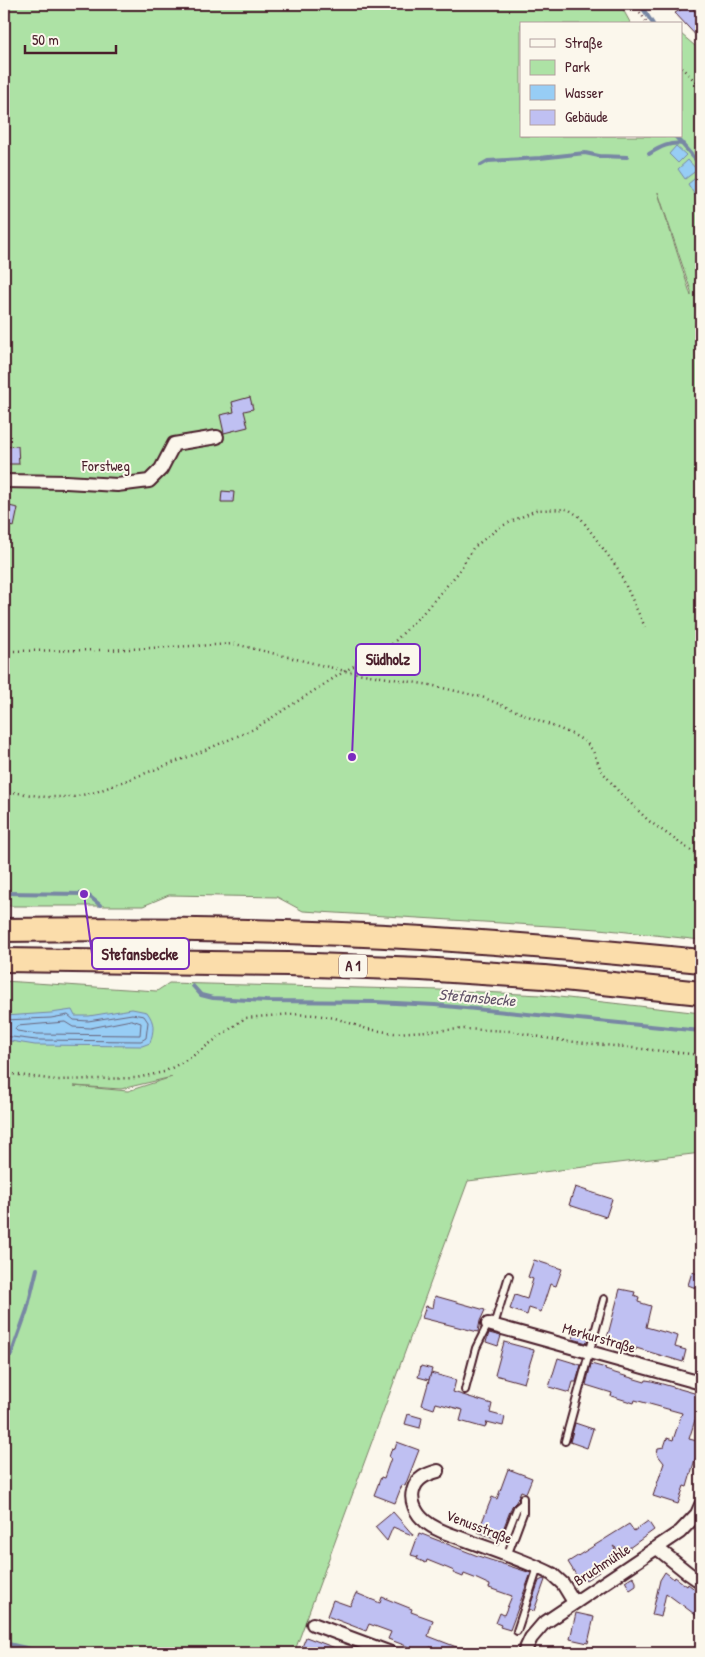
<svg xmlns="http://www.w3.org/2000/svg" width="705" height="1657" font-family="'Patrick Hand',sans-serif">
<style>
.green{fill:#ade2a5;stroke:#7c8068;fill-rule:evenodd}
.water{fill:#97cdf5;stroke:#7887a4}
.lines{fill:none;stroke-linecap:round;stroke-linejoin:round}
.shore{stroke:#69657c;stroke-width:1}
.stream{stroke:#7887a4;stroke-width:4}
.building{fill:#bfc0f2;stroke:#4a1f2b}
.lane-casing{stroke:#4a1f2b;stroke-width:10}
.street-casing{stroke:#4a1f2b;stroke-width:16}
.highway-casing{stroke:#4a1f2b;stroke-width:26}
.path{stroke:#4a1f2b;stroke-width:2.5;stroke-dasharray:1 4;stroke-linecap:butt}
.lane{stroke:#fbf7ec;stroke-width:6}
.street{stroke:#fbf7ec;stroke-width:12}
.highway{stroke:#fbddab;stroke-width:22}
.labels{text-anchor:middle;stroke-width:4;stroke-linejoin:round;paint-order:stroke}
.shield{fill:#fbf7ec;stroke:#7f6065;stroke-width:1}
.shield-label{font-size:14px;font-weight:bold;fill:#4a1f2b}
.street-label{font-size:15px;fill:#4a1f2b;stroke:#fbf7ec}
.water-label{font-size:16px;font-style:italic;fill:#615368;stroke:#fbf7ec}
.leader{fill:none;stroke:#7b2cbf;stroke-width:2}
.callout-dot{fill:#7b2cbf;stroke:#fbf7ec;stroke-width:2}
.callout{fill:#fbf7ec;stroke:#7b2cbf;stroke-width:2}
.callout-label{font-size:16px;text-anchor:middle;font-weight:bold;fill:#4a1f2b}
</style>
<rect width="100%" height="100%" fill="#fbf7ec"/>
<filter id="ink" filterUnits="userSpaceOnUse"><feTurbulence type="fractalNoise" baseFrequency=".02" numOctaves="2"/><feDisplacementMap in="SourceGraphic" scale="10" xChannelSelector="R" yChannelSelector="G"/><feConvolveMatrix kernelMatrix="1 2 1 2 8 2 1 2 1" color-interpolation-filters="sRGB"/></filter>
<g filter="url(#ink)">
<g class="green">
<path d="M 4,4 L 620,4 L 631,24 L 521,24 L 521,136 L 681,136 L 681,34 L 701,51 L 701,940 L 599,929 L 303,911 L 277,897 L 169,895 L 143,906 L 4,906 ZM 658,192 L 691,291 L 691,296 L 658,193 Z"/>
<path d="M 4,981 L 157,991 L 169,983 L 440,990 L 541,995 L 701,1013 L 701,1153 L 468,1181 L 294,1653 L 4,1653 ZM 172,1077 L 128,1091 L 74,1086 L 121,1089 Z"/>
</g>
<g class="water">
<path d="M 676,146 L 686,155 L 678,163 L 669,154 Z"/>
<path d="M 688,160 L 697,170 L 685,179 L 678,169 Z"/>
<path d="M 699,175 L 701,178 L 701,194 L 696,197 L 688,184 Z"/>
<path d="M 132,1009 L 147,1012 C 155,1023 154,1030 150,1043 L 142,1046 L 35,1045 L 4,1040 L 4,1016 L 51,1013 L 72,1010 L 75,1016 L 89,1016 Z"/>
</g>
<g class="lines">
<g class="shore">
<path d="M 4,1020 L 51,1018 L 68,1015 L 74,1020 L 88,1021 L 132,1014 L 144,1016 L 148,1022 L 146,1038 L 141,1041 L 36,1040 L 4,1036"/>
<path d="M 132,1020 L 141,1023 L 140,1035 L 37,1034 L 17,1031 L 15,1029 L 17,1026 L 65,1022 L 73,1027 L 90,1028 Z"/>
</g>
<g class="stream">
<path d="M 640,4 L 653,24"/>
<path d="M 675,136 L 701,166"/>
<path d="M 649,154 C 660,147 670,142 683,144"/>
<path d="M 481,165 L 488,161 L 540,158 L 585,153 L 599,156 L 627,157"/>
<path d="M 4,893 L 84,894 L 89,896 L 100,905"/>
<path d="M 193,986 L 201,995 L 213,998 L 267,1001 L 376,1002 L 435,1005 L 701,1031"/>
<path d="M 11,1355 L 27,1310 L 37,1269"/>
<path d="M 4,1643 L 48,1653"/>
</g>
</g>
<g class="building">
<path d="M 690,4 L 701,20 L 701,41 L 675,13 Z"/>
<path d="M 250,397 L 253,409 L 244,411 L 248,427 L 224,433 L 220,415 L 234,412 L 232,402 Z"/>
<path d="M 18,446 L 19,464 L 4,464 L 4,447 Z"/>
<path d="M 222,491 L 234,492 L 233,502 L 221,502 Z"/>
<path d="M 4,505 L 18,508 L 14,527 L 4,525 Z"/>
<path d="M 575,1187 L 612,1199 L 606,1217 L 569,1205 Z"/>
<path d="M 534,1260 L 562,1269 L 556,1286 L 550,1284 L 541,1312 L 529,1308 L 527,1315 L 510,1309 L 515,1295 L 527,1299 L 533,1279 L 528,1277 Z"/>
<path d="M 692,1272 L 701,1275 L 701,1290 L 688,1285 Z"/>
<path d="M 620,1289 L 635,1292 L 634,1295 L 639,1297 L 638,1302 L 651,1306 L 646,1327 L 678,1336 L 675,1347 L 686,1350 L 683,1362 L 636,1348 L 636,1350 L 606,1342 Z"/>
<path d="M 435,1296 L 485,1310 L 480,1321 L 478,1332 L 422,1318 L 426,1306 L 433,1308 Z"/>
<path d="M 577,1327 L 590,1331 L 587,1343 L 573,1339 Z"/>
<path d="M 489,1333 L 501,1336 L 498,1346 L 486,1342 Z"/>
<path d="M 504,1342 L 534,1350 L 524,1383 L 495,1375 Z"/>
<path d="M 558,1358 L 581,1365 L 576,1382 L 573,1382 L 570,1393 L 549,1387 Z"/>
<path d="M 591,1364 L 606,1368 L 605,1370 L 645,1382 L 646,1380 L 652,1381 L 701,1395 L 701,1419 L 696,1417 L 689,1439 L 701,1442 L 701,1461 L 695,1459 L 687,1487 L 684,1486 L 678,1504 L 653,1496 L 664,1463 L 657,1454 L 658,1448 L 664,1447 L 667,1438 L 673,1440 L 682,1413 L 635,1400 L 634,1403 L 611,1396 L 612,1393 L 586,1385 Z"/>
<path d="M 421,1366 L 432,1369 L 429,1380 L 418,1377 Z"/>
<path d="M 431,1373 L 456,1380 L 453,1392 L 492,1404 L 490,1413 L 505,1417 L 503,1426 L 487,1422 L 485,1428 L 460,1421 L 463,1410 L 436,1403 L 434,1409 L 422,1405 Z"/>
<path d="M 408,1414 L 422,1418 L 420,1428 L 405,1424 Z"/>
<path d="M 575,1423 L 593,1429 L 587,1448 L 570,1442 Z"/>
<path d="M 397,1442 L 419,1450 L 405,1486 L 402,1485 L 395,1503 L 374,1495 L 381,1477 L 384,1478 L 391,1458 L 389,1457 L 392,1448 L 395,1449 Z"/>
<path d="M 508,1469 L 532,1478 L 526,1493 L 521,1491 L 516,1502 L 512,1506 L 499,1540 L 478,1532 L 492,1497 L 497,1499 Z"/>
<path d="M 393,1512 L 401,1521 L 414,1536 L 393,1527 L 387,1541 L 375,1527 Z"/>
<path d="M 648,1521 L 654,1530 L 625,1551 L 622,1547 L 619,1550 L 613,1546 L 617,1552 L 609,1562 L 597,1570 L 599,1572 L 586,1580 L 585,1579 L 583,1580 L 578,1578 L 568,1562 L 629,1524 L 634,1531 Z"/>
<path d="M 419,1533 L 478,1556 L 531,1573 L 510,1630 L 500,1627 L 501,1625 L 496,1623 L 500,1613 L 504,1615 L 512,1596 L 489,1588 L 490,1585 L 477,1579 L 464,1574 L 463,1577 L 453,1573 L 454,1571 L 447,1568 L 427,1560 L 426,1563 L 417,1559 L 418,1557 L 411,1555 Z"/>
<path d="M 665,1572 L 674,1579 L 675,1577 L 687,1586 L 688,1584 L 701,1594 L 701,1619 L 666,1593 L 661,1617 L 652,1615 L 660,1580 Z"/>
<path d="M 633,1576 L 636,1582 L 636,1586 L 630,1590 L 625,1581 Z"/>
<path d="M 543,1579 L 545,1580 L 534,1611 L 529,1609 L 539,1581 Z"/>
<path d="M 356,1593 L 380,1603 L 382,1597 L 412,1609 L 411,1612 L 433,1620 L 428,1636 L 472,1653 L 446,1653 L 430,1647 L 428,1653 L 425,1653 L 388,1639 L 391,1632 L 369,1624 L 366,1631 L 327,1616 L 333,1600 L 350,1606 Z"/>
<path d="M 576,1613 L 594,1617 L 588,1643 L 570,1639 Z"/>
<path d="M 306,1637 L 346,1652 L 346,1653 L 319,1653 L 302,1647 Z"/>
</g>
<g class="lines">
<defs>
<g id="lane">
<path d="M 494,1325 L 509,1276"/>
<path d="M 465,1390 L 476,1348 L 488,1324"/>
<path d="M 565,1441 L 604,1299"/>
<path d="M 500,1552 L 517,1508 L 523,1503"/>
<path d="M 507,1556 L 523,1513 L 523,1498"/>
<path d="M 517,1631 L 538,1567"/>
</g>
<g id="street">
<path d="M 4,481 L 66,482 L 117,485 L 149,481 L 161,469 L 174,444 L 217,437"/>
<path d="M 488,1324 L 701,1383"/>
<path d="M 438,1471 C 427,1474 416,1478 413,1491 C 410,1501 416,1514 425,1521 C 436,1531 453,1535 466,1540 C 495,1551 524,1560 552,1574 L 563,1584 L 574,1602"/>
<path d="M 657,1548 L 688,1573 L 701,1582"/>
<path d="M 313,1624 L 391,1653"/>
<path d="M 524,1653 L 531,1638 L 543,1624 L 680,1532 L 697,1514 L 701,1505"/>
</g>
<g id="highway">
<path d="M 4,930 C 143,928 283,930 423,938 C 516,944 609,952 701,961"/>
<path d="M 4,960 L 288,964 L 421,969 L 544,977 L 701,993"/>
</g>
</defs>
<use href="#lane" class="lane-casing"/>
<use href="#street" class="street-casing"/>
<use href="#highway" class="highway-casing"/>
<g class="path">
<path d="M 634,4 L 648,24"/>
<path d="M 681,67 L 701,87"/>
<path d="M 4,651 L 106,650 L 235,644 L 345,671 L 430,685 L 482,697 L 572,734 L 586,742 L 593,751 L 601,770 L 619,792 L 649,821 L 701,858"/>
<path d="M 4,791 L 46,797 L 73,797 L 96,792 L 196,754 L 254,729 L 345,671 L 392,644 L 422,614 L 458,573 L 473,548 L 500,527 L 536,510 L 568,509 L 580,517 L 618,569 L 645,627"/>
<path d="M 4,1073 L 56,1080 L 136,1078 L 164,1072 L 190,1058 L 245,1018 L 292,1014 L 316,1015 L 335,1018 L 367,1029 L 394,1033 L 464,1029 L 510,1031 L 556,1040 L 701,1055"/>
</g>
<use href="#lane" class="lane"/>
<use href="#street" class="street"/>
<use href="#highway" class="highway"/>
</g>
</g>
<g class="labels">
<rect class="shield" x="339" y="954.5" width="28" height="23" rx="4"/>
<g class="shield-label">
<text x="353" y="971">A 1</text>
</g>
<g class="street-label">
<text x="106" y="471">Forstweg</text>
<text transform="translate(599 1338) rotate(16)" y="5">Merkurstraße</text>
<text transform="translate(479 1527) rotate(21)" y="5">Venusstraße</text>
<text transform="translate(602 1565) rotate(-33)" y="5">Bruchmühle</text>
</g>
<g class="water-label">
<text transform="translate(477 997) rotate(5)" y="6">Stefansbecke</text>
</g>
</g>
<path class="leader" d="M352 757L356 659M84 894L92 954"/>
<g class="callout-dot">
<circle cx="352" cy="757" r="5"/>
<circle cx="84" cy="894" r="5"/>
</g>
<g class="callout">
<rect x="356" y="644" width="64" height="31" rx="5"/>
<rect x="92" y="938" width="97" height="31" rx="5"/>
</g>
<g class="callout-label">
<text x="388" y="665">Südholz</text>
<text x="140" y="960">Stefansbecke</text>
</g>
<rect width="705" height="1657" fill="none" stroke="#fbf7ec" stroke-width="20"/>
<rect x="10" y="10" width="685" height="1637" fill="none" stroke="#4a1f2b" stroke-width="2" filter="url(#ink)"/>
<rect x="520" y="22" width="162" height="115" fill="#fbf7ec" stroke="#b4a19f"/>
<rect x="530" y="39" width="25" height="8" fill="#fbf7ec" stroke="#b4a19f"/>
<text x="565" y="48" font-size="15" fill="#4a1f2b">Straße</text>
<rect x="530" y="60" width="25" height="15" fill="#ade2a5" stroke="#b4a19f"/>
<text x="565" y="72" font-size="15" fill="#4a1f2b">Park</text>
<rect x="530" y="85" width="25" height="15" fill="#97cdf5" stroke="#b4a19f"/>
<text x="565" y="98" font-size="15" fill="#4a1f2b">Wasser</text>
<rect x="530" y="110" width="25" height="15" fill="#bfc0f2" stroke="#b4a19f"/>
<text x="565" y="122" font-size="15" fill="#4a1f2b">Gebäude</text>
<path d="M25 45v8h91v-8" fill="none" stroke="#4a1f2b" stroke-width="2.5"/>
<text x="32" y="45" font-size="15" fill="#4a1f2b" stroke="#fbf7ec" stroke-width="4" paint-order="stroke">50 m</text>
</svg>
